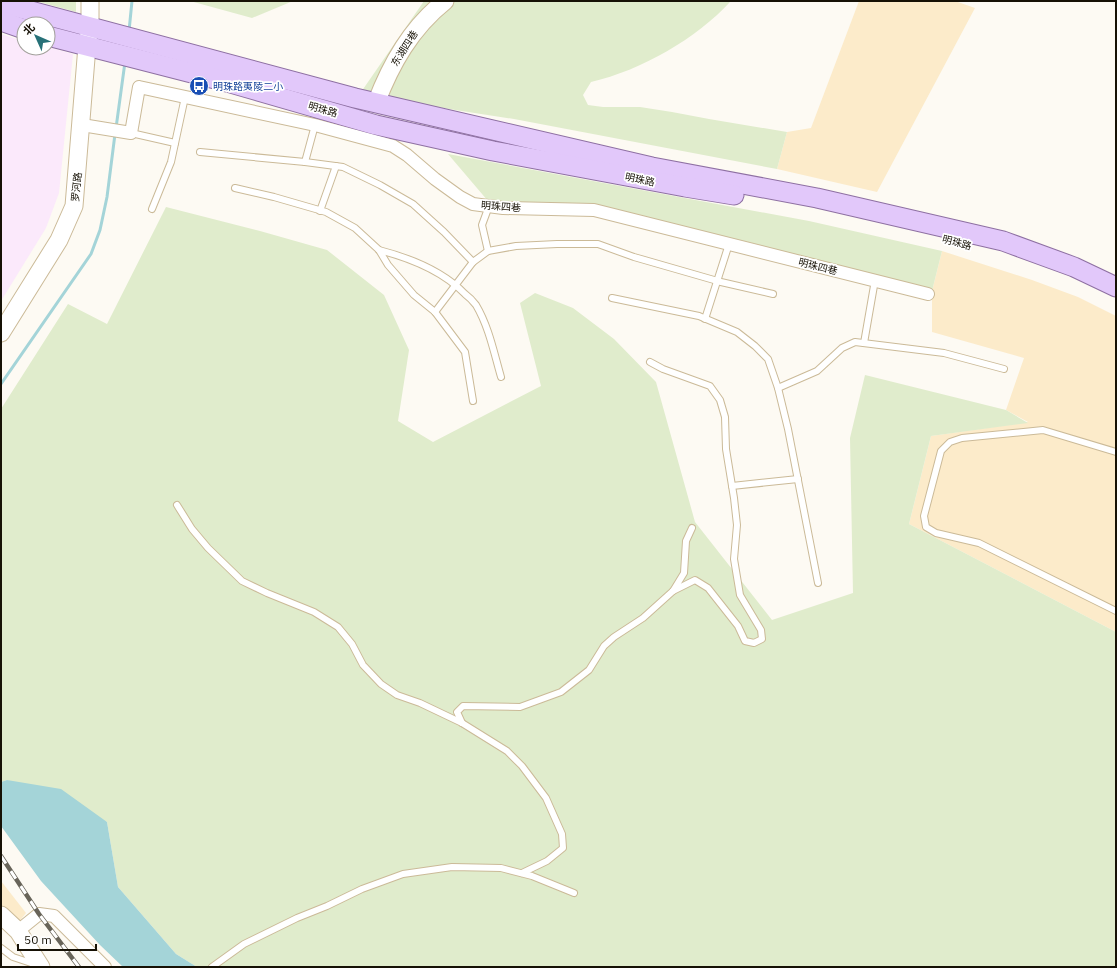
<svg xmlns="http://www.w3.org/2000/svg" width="1117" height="968" font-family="'IBM Plex Sans','Noto Sans SC',sans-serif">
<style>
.built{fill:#fcebca}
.education{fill:#fbe9fb}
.green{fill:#e0eccc}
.water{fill:#a4d4d8}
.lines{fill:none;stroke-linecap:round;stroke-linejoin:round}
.stream{stroke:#a4d4d8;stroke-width:3}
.lane-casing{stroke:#cbba98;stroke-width:8}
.street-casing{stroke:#cbba98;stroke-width:14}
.secondary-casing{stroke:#cbba98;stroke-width:19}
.primary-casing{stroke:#8e70a2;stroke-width:21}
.lane{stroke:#fff;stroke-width:6}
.street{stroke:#fff;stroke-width:12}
.secondary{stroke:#fff;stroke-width:17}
.primary{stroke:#e2c8fa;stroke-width:19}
.rail-casing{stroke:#686459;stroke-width:4.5}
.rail{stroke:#fff;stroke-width:3;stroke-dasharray:9;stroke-linecap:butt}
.labels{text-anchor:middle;stroke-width:3.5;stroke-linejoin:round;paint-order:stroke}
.street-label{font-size:10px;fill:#161105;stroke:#fff}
.transit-label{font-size:10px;fill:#164399;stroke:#fff;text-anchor:start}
</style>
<rect width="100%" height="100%" fill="#fdfaf3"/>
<g class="built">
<path d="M 859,1 L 955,1 L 975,8 L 877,192 L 777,169 L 787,132 L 811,128 Z"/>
<path d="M 942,251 L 1032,280 L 1078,297 L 1116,316 L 1116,632 L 909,524 L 931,436 L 1028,422 L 1006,410 L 1024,358 L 932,332 L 932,291 Z"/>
<path d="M 1,881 L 26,913 L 18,923 L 1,910 Z"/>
</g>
<path class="education" d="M 1,34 L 24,41 L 24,48 L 48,47 L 73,54 L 59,193 L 46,228 L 1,301 Z"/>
<g class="green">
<path d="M 36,1 L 76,1 L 76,12 Z"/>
<path d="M 190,1 L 293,1 L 252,18 Z"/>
<path d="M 424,1 L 731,1 C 696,39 642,70 591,82 L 583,95 L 588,105 L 603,107 L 640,107 L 672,112 L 709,119 L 787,132 L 777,169 L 514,119 L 359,95 Z"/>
<path d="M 448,154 L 809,221 L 942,251 L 932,291 L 752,243 L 597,205 L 488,201 Z"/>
<path d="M 166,207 L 260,231 L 327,250 L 384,295 L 409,350 L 398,421 L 433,442 L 541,386 L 520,303 L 535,293 L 573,308 L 614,339 L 656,382 L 695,522 L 772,620 L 853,593 L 850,438 L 865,375 L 1006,410 L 1028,423 L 931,436 L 909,524 L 1116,632 L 1116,967 L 197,967 L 176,954 L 118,887 L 107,822 L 7,780 L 1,782 L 1,409 L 68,304 L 107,324 Z"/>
</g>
<path class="water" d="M 7,780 L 61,789 L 107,822 L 118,887 L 176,954 L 197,967 L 123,967 L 100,945 L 41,881 L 1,826 L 1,782 Z"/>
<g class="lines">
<g class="stream">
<path d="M 129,31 L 132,1"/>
<path d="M 116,128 L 125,62"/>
<path d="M 1,384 L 91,254 L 100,230 L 107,197 L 115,134"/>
</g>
<defs>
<g id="lane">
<path d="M 131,133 L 175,143"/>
<path d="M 200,152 L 305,162 L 343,167 L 380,185 L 413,204 L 444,232 L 473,262"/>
<path d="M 305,162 L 315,125"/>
<path d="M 235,188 L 274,197 L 326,212 L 355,228 L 379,250 L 388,265 L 414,295 L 435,312 L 465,352 L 473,401"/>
<path d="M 152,209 L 171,162 L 185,97"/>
<path d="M 320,211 L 336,166"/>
<path d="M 379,250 C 410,258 442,270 465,294 C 469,297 473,301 476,305 C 489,327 494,353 501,377"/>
<path d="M 488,251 L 482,225 L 489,206"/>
<path d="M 612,298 L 699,316 L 737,332 L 755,346 L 768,359 L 778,388 L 788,429 L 818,583"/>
<path d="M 435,312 L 473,262 L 488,251 L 516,246 L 557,244 L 598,244 L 634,257 L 721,282 L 773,294"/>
<path d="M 705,319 L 729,244"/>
<path d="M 864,343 L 875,280"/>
<path d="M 650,362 L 663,369 L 710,386 L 720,400 L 725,417 L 726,449 L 734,498 L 737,525 L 734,559 L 740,595 L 761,630 L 762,639 L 754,643 L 745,641 L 738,626 L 708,588 L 695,580 L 673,591"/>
<path d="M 778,388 L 817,371 L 842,348 L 855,342 L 944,353 L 1004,369"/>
<path d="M 1116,452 L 1043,430 L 962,438 L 950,442 L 941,451 L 924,516 L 926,527 L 936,533 L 979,543 L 1116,611"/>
<path d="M 732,486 L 798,479"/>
<path d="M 177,505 L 192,529 L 208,548 L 242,581 L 267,593 L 314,612 L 338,627 L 352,644 L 363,665 L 381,684 L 397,695 L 420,703 L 462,723 L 507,751 L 522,766 L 546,798 L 562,834 L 563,848 L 547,861 L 522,873"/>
<path d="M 462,723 L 457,712 L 463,706 L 520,707 L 561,692 L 589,670 L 604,646 L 614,637 L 643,618 L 673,591 L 684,573 L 686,541 L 692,528"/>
<path d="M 1,948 L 13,957 L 34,964"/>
<path d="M 212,967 L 244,944 L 297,918 L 327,906 L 362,889 L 403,874 L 452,867 L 501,868 L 532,876 L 574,893"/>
</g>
<g id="street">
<path d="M 82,125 L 131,133 L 139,87 L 315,125 L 393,146 L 407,155 L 435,179 L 460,197 L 473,204 L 503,208 L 594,210 L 928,294"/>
<path d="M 18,931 L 39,914 L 54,916 L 105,967"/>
</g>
<g id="secondary">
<path d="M 376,103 C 391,64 411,28 445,1"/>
<path d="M 1,333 L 59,240 L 74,206 L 87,46 L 90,27 L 90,1"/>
<path d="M 1,915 L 18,931 L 41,967"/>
</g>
<g id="primary">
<path d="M 1,3 L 355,98 L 652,167 L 817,198 L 1003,241 L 1074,267 L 1116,287"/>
<path d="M 1,21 L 24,29"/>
<path d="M 48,36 L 227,82 L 376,125 L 493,151 L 685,187 L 734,195"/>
</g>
</defs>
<use href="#lane" class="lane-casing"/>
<use href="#street" class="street-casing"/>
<use href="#secondary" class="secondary-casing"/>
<use href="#primary" class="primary-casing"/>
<use href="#lane" class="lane"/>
<use href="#street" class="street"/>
<use href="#secondary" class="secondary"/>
<use href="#primary" class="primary"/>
<defs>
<path id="rail" d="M 1,856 L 39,914 L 79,967"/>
</defs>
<use href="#rail" class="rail-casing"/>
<use href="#rail" class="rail"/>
</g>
<defs>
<symbol id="bus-disc" viewBox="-11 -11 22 22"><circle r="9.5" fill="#1a4fb4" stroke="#fff"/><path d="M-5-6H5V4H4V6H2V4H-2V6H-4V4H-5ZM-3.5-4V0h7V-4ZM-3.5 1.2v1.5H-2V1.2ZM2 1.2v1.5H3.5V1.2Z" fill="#fff"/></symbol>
</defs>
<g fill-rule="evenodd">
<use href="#bus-disc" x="188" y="75" width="22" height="22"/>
</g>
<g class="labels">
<g class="street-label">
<text transform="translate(404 48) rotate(-57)" y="4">东湖四巷</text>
<text transform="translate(323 109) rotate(16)" y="4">明珠路</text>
<text transform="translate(640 179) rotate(11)" y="4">明珠路</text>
<text transform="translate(76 187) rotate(-84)" y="4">罗河路</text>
<text transform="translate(501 206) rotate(4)" y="4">明珠四巷</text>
<text transform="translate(957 242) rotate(15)" y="4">明珠路</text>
<text transform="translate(818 266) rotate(14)" y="4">明珠四巷</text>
</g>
<g class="transit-label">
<text x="213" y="90">明珠路夷陵二小</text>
</g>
</g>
<rect width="1117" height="968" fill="none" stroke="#161105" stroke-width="4"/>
<g transform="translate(36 36) rotate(315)"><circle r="19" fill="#ffffff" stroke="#a2a09b"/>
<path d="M0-3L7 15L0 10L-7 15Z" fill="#277178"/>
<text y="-6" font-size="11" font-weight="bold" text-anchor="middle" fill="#161105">北</text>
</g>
<path d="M18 944v6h78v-6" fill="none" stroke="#161105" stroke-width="2"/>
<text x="24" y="944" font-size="12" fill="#161105" stroke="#ffffff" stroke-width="3" paint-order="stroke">50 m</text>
</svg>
